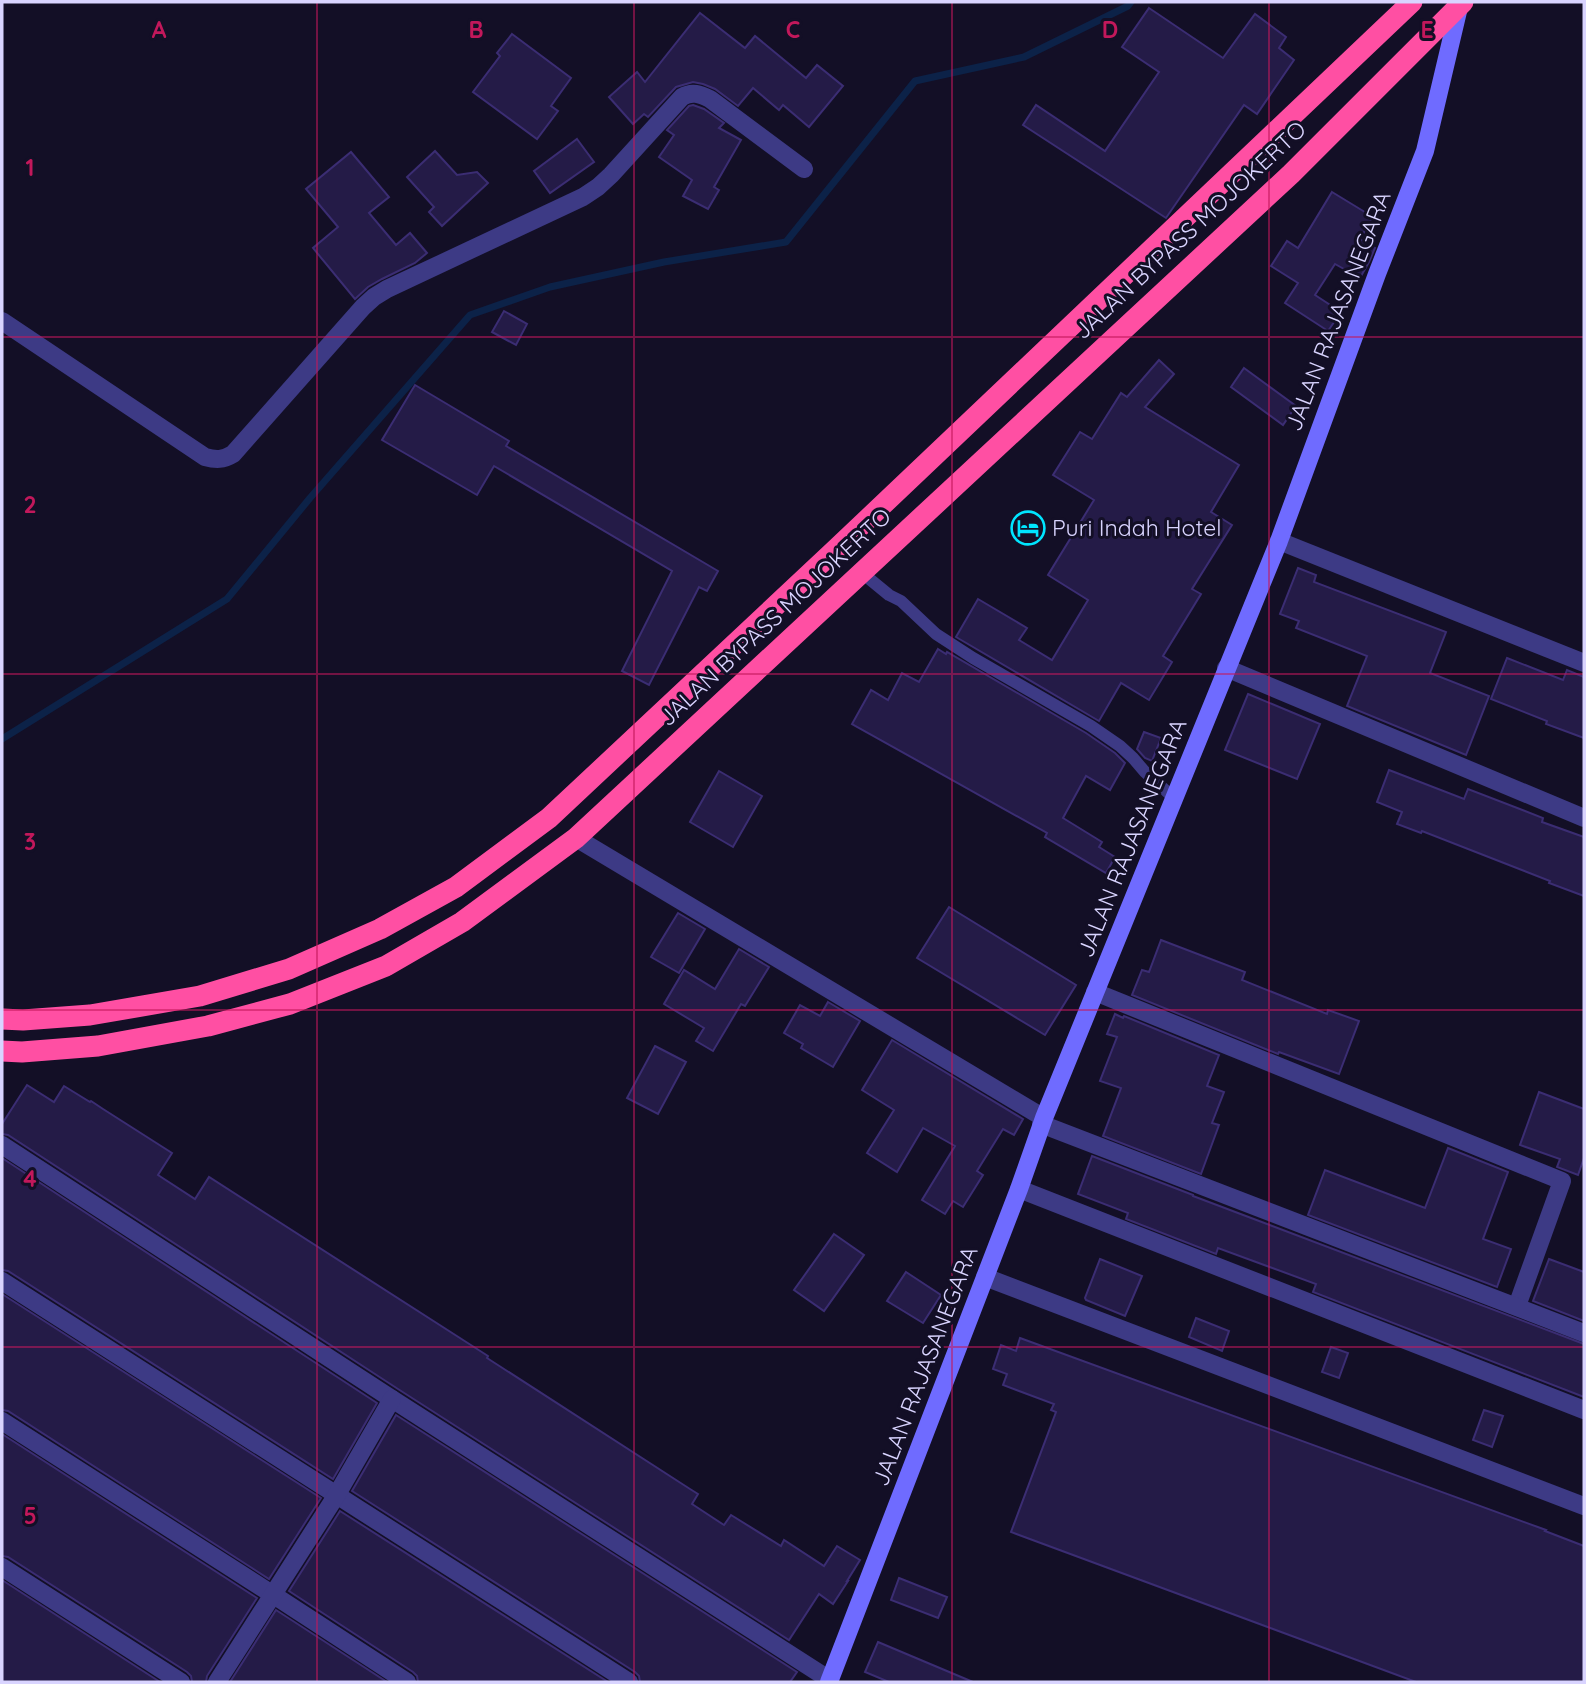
<svg xmlns="http://www.w3.org/2000/svg" width="1586" height="1684" font-family="Quicksand,sans-serif">
<style>
.lines{fill:none;stroke-linecap:round;stroke-linejoin:round}
.stream{stroke:#0c2248;stroke-width:7}
.building{fill:#241b47;stroke:#3b2d73;stroke-width:2}
.lane{stroke:#3d3a85;stroke-width:12}
.street{stroke:#3d3a85;stroke-width:18}
.secondary{stroke:#6f6bff;stroke-width:18}
.highway{stroke:#ff4fa3;stroke-width:21}
.grid{fill:none;stroke:#c2185b;stroke-width:2;stroke-opacity:0.55}
.labels{text-anchor:middle;stroke-width:6;stroke-linejoin:round;paint-order:stroke}
.street-label{font-size:23px;fill:#d9d4ff;stroke:#130f26}
.poi-label{font-size:23px;fill:#d9d4ff;stroke:#130f26;text-anchor:start}
.grid-label{font-size:23px;text-anchor:middle;font-weight:bold;fill:#c2185b;stroke:#130f26;stroke-width:6;stroke-linejoin:round;paint-order:stroke}
</style>
<rect width="100%" height="100%" fill="#130f26"/>
<g class="lines">
<path class="stream" d="M 2,739 L 227,599 L 310,498 L 470,315 L 550,287 L 664,262 L 786,242 L 915,81 L 1024,57 L 1128,6 L 1131,2"/>
</g>
<g class="building">
<path d="M 1149,8 L 1223,58 L 1255,14 L 1286,37 L 1279,48 L 1294,60 L 1257,114 L 1244,105 L 1166,218 L 1023,125 L 1036,105 L 1105,151 L 1159,72 L 1122,47 Z"/>
<path d="M 700,13 L 745,48 L 755,36 L 806,78 L 817,65 L 843,86 L 809,127 L 783,105 L 779,110 L 753,88 L 738,106 L 715,89 L 703,84 L 693,82 L 676,87 L 648,117 L 644,114 L 633,124 L 609,97 L 637,72 L 645,82 Z"/>
<path d="M 512,34 L 571,78 L 551,106 L 558,111 L 537,139 L 473,92 L 500,56 L 497,53 Z"/>
<path d="M 693,105 L 704,109 L 724,123 L 719,128 L 741,140 L 714,187 L 719,190 L 708,209 L 683,196 L 692,180 L 659,157 L 674,135 L 667,130 L 689,106 Z"/>
<path d="M 577,139 L 594,162 L 550,193 L 534,171 Z"/>
<path d="M 435,151 L 457,175 L 477,172 L 488,183 L 442,226 L 429,212 L 434,207 L 407,177 Z"/>
<path d="M 351,152 L 389,197 L 369,213 L 396,245 L 410,233 L 427,253 L 415,263 L 382,279 L 368,287 L 355,299 L 313,248 L 338,227 L 306,189 Z"/>
<path d="M 1332,192 L 1373,217 L 1360,239 L 1375,248 L 1369,262 L 1360,278 L 1335,264 L 1315,295 L 1341,312 L 1328,331 L 1285,303 L 1298,283 L 1271,266 L 1287,241 L 1298,248 Z"/>
<path d="M 504,311 L 527,324 L 516,345 L 492,332 Z"/>
<path d="M 1159,360 L 1174,374 L 1145,407 L 1239,465 L 1211,512 L 1232,525 L 1192,589 L 1201,594 L 1163,656 L 1172,662 L 1149,700 L 1121,683 L 1099,721 L 956,637 L 978,599 L 1027,628 L 1019,640 L 1052,660 L 1088,600 L 1048,575 L 1094,500 L 1053,475 L 1080,432 L 1092,439 L 1121,393 L 1127,397 Z"/>
<path d="M 1244,368 L 1296,406 L 1283,425 L 1231,387 Z"/>
<path d="M 415,385 L 509,441 L 506,446 L 718,571 L 707,591 L 699,587 L 649,685 L 622,671 L 672,571 L 494,466 L 477,495 L 382,440 Z"/>
<path d="M 1298,568 L 1316,575 L 1314,582 L 1446,632 L 1430,673 L 1489,696 L 1466,755 L 1347,706 L 1367,656 L 1296,628 L 1299,621 L 1280,614 Z"/>
<path d="M 938,649 L 946,654 L 947,652 L 1086,733 L 1115,753 L 1125,763 L 1110,790 L 1086,776 L 1063,818 L 1102,842 L 1099,847 L 1115,857 L 1106,873 L 1045,837 L 1047,833 L 852,724 L 871,690 L 888,700 L 902,673 L 919,682 Z"/>
<path d="M 1507,658 L 1563,680 L 1567,670 L 1584,677 L 1584,738 L 1546,724 L 1547,721 L 1491,699 Z"/>
<path d="M 1248,694 L 1320,724 L 1297,779 L 1225,750 Z"/>
<path d="M 1144,732 L 1161,738 L 1152,761 L 1145,758 L 1137,749 Z"/>
<path d="M 1389,770 L 1464,799 L 1468,789 L 1543,818 L 1542,822 L 1584,837 L 1584,896 L 1549,883 L 1550,881 L 1422,831 L 1421,833 L 1397,824 L 1402,812 L 1377,802 Z"/>
<path d="M 719,771 L 762,796 L 733,847 L 690,822 Z"/>
<path d="M 949,907 L 1076,985 L 1045,1035 L 917,958 Z"/>
<path d="M 678,913 L 705,929 L 679,973 L 651,957 Z"/>
<path d="M 1161,940 L 1245,972 L 1242,980 L 1327,1014 L 1328,1010 L 1359,1021 L 1339,1074 L 1279,1052 L 1278,1054 L 1132,995 L 1142,970 L 1149,972 Z"/>
<path d="M 739,949 L 769,967 L 745,1006 L 741,1004 L 713,1051 L 696,1041 L 704,1028 L 664,1004 L 684,970 L 715,989 Z"/>
<path d="M 828,1002 L 860,1021 L 833,1067 L 801,1048 L 803,1044 L 784,1033 L 800,1005 L 820,1016 Z"/>
<path d="M 1115,1014 L 1123,1018 L 1124,1016 L 1219,1055 L 1207,1086 L 1224,1092 L 1212,1123 L 1219,1125 L 1201,1174 L 1103,1136 L 1121,1088 L 1100,1081 L 1117,1037 L 1107,1034 Z"/>
<path d="M 892,1040 L 1023,1119 L 1014,1135 L 1003,1129 L 977,1171 L 983,1175 L 963,1207 L 953,1201 L 945,1214 L 922,1200 L 955,1146 L 923,1128 L 897,1172 L 867,1153 L 894,1110 L 862,1090 Z"/>
<path d="M 655,1046 L 686,1062 L 658,1114 L 627,1098 Z"/>
<path d="M 27,1085 L 54,1102 L 64,1086 L 90,1102 L 91,1101 L 103,1109 L 172,1153 L 158,1175 L 195,1199 L 209,1177 L 488,1356 L 487,1358 L 690,1489 L 698,1494 L 692,1504 L 724,1525 L 731,1515 L 781,1546 L 784,1540 L 824,1566 L 837,1546 L 860,1560 L 847,1581 L 848,1581 L 833,1604 L 819,1594 L 789,1640 L 398,1389 L 8,1135 L 2,1134 L 2,1124 Z"/>
<path d="M 1539,1092 L 1584,1109 L 1584,1158 L 1578,1175 L 1557,1167 L 1560,1159 L 1520,1145 Z"/>
<path d="M 1448,1148 L 1508,1172 L 1483,1239 L 1511,1249 L 1497,1287 L 1308,1215 L 1325,1170 L 1425,1208 Z"/>
<path d="M 1092,1156 L 1193,1195 L 1193,1196 L 1584,1344 L 1584,1397 L 1313,1292 L 1316,1284 L 1218,1248 L 1216,1254 L 1126,1219 L 1128,1213 L 1078,1194 Z"/>
<path d="M 2,1158 L 377,1403 L 333,1479 L 8,1271 L 2,1270 Z"/>
<path d="M 834,1234 L 864,1255 L 824,1311 L 794,1290 Z"/>
<path d="M 1100,1259 L 1142,1276 L 1125,1316 L 1086,1300 L 1085,1298 Z"/>
<path d="M 1549,1259 L 1584,1272 L 1584,1321 L 1533,1301 Z"/>
<path d="M 906,1272 L 941,1295 L 923,1323 L 887,1301 Z"/>
<path d="M 2,1294 L 321,1498 L 269,1579 L 8,1411 L 2,1410 Z"/>
<path d="M 1196,1318 L 1229,1331 L 1222,1351 L 1189,1337 Z"/>
<path d="M 1020,1338 L 1546,1530 L 1545,1531 L 1584,1546 L 1584,1682 L 1416,1682 L 1011,1532 L 1056,1412 L 1051,1410 L 1054,1404 L 1003,1385 L 1007,1374 L 993,1369 L 1001,1345 L 1016,1351 Z"/>
<path d="M 1331,1347 L 1348,1353 L 1339,1378 L 1322,1372 Z"/>
<path d="M 1484,1410 L 1503,1416 L 1492,1447 L 1473,1440 Z"/>
<path d="M 396,1415 L 797,1672 L 790,1682 L 640,1682 L 639,1676 L 635,1672 L 352,1491 Z"/>
<path d="M 2,1434 L 257,1598 L 207,1676 L 206,1682 L 192,1682 L 191,1676 L 187,1672 L 8,1557 L 2,1556 Z"/>
<path d="M 340,1511 L 608,1682 L 418,1682 L 417,1676 L 413,1672 L 289,1591 Z"/>
<path d="M 899,1578 L 947,1597 L 938,1618 L 891,1600 Z"/>
<path d="M 2,1580 L 160,1682 L 2,1682 Z"/>
<path d="M 276,1610 L 387,1682 L 230,1682 Z"/>
<path d="M 878,1642 L 973,1682 L 889,1682 L 865,1672 Z"/>
</g>
<g class="lines">
<path class="lane" d="M 861,572 L 889,595 L 901,601 L 936,634 L 973,658 L 1091,726 L 1120,746 L 1133,758 L 1145,772 L 1175,799"/>
<g class="street">
<path d="M 2,321 L 205,457 C 216,460 223,460 233,454 L 363,307 L 374,297 L 387,289 L 583,197 L 598,187 L 611,175 L 682,97 C 692,91 700,94 710,99 L 804,169"/>
<path d="M 1279,541 L 1584,663"/>
<path d="M 1226,668 L 1584,818"/>
<path d="M 576,838 L 1044,1118"/>
<path d="M 1095,992 L 1562,1181 L 1517,1306"/>
<path d="M 1041,1124 L 1584,1333"/>
<path d="M 2,1145 L 392,1399 L 830,1680"/>
<path d="M 1019,1189 L 1584,1410"/>
<path d="M 985,1277 L 1584,1506"/>
<path d="M 2,1281 L 629,1682"/>
<path d="M 2,1421 L 272,1594 L 407,1682"/>
<path d="M 2,1567 L 181,1682"/>
<path d="M 217,1682 L 336,1496 L 392,1399"/>
</g>
<path class="secondary" d="M 829,1682 L 1019,1189 L 1044,1118 L 1279,541 L 1377,274 L 1425,151 L 1460,3"/>
<g class="highway">
<path d="M 2,1019 L 23,1020 L 90,1015 L 200,996 L 289,969 L 380,929 L 456,887 L 549,818 L 834,551 L 1412,2"/>
<path d="M 2,1051 L 22,1052 L 98,1046 L 208,1026 L 290,1004 L 386,966 L 462,922 L 576,838 L 1291,174 L 1463,2"/>
</g>
</g>
<path class="grid" d="M 317,2 L 317,1682M 634,2 L 634,1682M 952,2 L 952,1682M 1269,2 L 1269,1682M 2,337 L 1584,337M 2,674 L 1584,674M 2,1010 L 1584,1010M 2,1347 L 1584,1347"/>
<defs>
<symbol id="hotel-ring" viewBox="-11 -11 22 22"><circle r="9.5" fill="#130f26" stroke="#00e5ff" stroke-width="1.5"/><path d="M-6-4.5h1.5V1H6V5H4.5V3h-9V5H-6ZM-4 0a1.8 1.8 0 1 1 3.6 0ZM.5 0V-2.5h3Q6-2.5 6 0Z" fill="#00e5ff"/></symbol>
</defs>
<g fill-rule="evenodd">
<use href="#hotel-ring" x="1009" y="509" width="38" height="38"/>
</g>
<g class="labels">
<g class="street-label">
<text transform="translate(1190 230) rotate(-43)" y="8">JALAN BYPASS MOJOKERTO</text>
<text transform="translate(1338 311) rotate(-69)" y="8">JALAN RAJASANEGARA</text>
<text transform="translate(775 617) rotate(-43)" y="8">JALAN BYPASS MOJOKERTO</text>
<text transform="translate(1132 838) rotate(-68)" y="8">JALAN RAJASANEGARA</text>
<text transform="translate(925 1366) rotate(-69)" y="8">JALAN RAJASANEGARA</text>
</g>
<g class="poi-label">
<text x="1052" y="536">Puri Indah Hotel</text>
</g>
</g>
<g class="grid-label">
<text x="159" y="38">A</text>
<text x="476" y="38">B</text>
<text x="793" y="38">C</text>
<text x="1110" y="38">D</text>
<text x="1427" y="38">E</text>
<text x="30" y="176">1</text>
<text x="30" y="513">2</text>
<text x="30" y="850">3</text>
<text x="30" y="1187">4</text>
<text x="30" y="1524">5</text>
</g>
<rect width="1586" height="1684" fill="none" stroke="#d9d4ff" stroke-width="7"/>
</svg>
